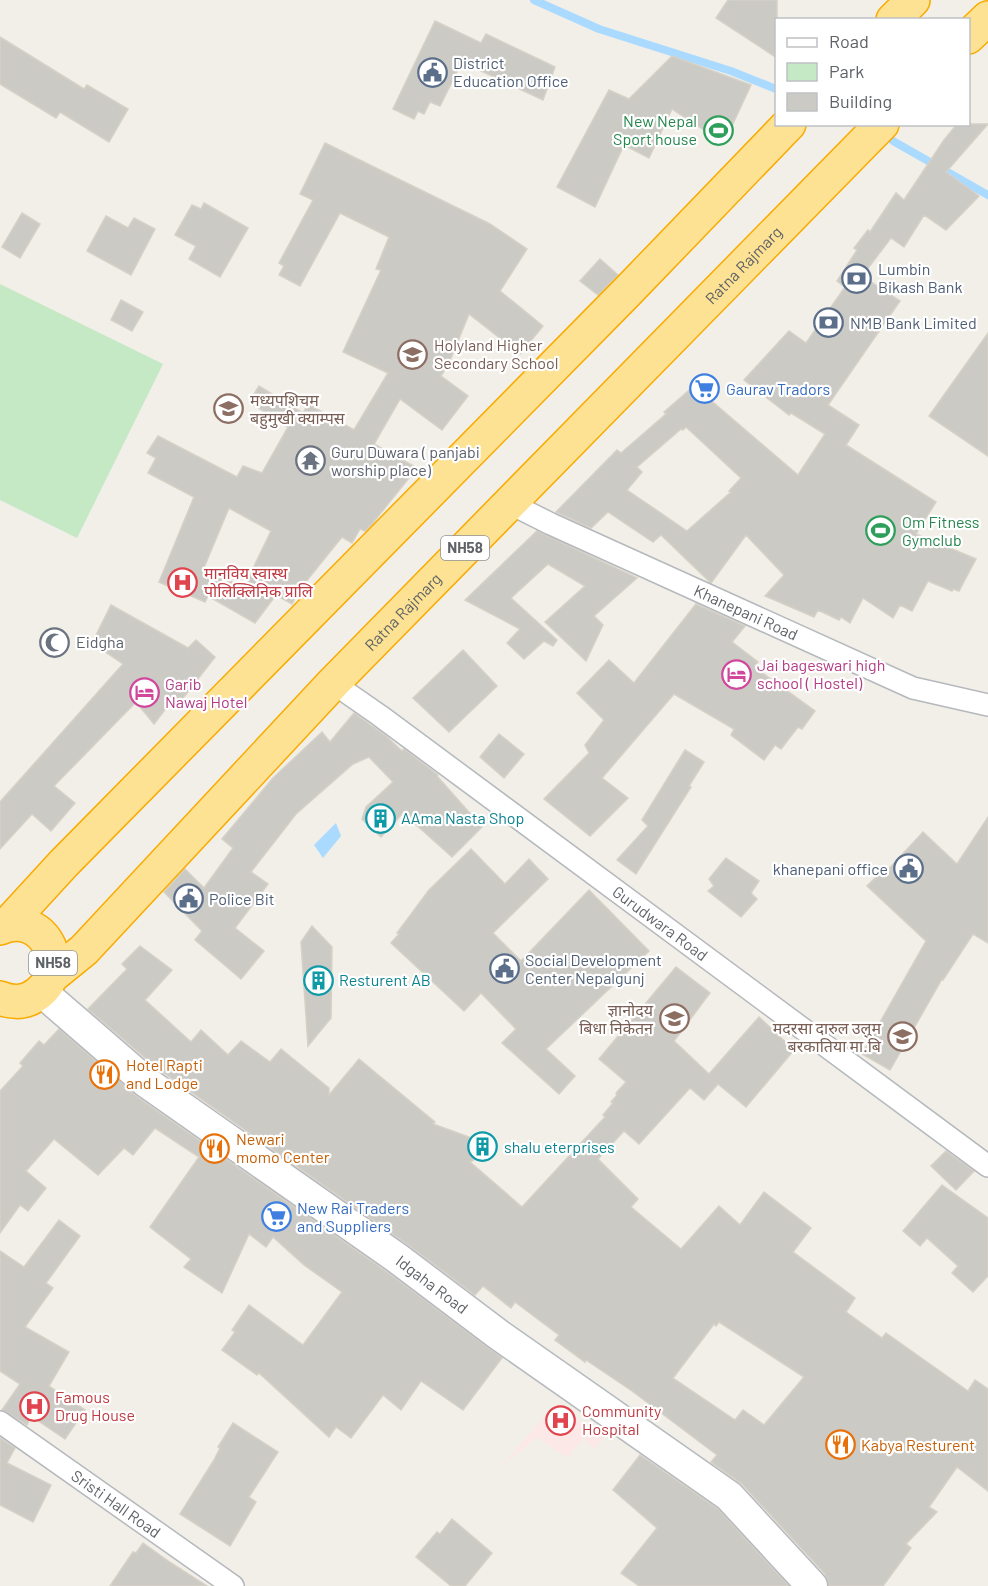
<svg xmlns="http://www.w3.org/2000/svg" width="988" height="1586" font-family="Barlow,'Noto Sans Devanagari',sans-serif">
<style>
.medical{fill:#fce8e6}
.green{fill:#c5e8c5}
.water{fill:#aadaff}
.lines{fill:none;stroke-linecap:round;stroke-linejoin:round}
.stream{stroke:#aadaff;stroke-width:8}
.building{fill:#cccac5;stroke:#d6d1c6;stroke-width:1.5;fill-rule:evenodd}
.street-casing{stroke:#b5b8bc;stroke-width:24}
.secondary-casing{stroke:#b6babf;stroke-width:33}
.highway-casing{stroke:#f9ab00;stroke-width:36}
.street{stroke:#fff;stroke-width:21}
.secondary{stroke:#fff;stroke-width:30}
.highway{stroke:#fde293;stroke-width:33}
.labels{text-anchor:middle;stroke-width:4.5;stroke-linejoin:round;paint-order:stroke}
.shield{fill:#fff;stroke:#8f9295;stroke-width:1.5}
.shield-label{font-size:15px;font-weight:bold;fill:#5f6368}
.service-label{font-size:16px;fill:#4e5e75;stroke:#fff;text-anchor:start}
.leisure-label{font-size:16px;fill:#27864d;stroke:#fff;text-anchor:end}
.street-label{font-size:16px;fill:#5f6368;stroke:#fff}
.education-label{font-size:16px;fill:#785e54;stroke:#fff;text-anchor:start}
.shop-label{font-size:16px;fill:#366cbe;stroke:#fff;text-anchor:start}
.worship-label{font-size:16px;fill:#5b616d;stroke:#fff;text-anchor:start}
.health-label{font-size:16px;fill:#be3a42;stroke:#fff;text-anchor:start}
.hotel-label{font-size:16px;fill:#b23c85;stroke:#fff;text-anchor:start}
.culture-label{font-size:16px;fill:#0d838f;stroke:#fff;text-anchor:start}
.food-label{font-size:16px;fill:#c56008;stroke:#fff;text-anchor:start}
</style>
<rect width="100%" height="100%" fill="#f1efe8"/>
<path class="medical" d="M 556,1403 L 603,1438 L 594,1449 L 583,1439 L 567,1458 L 537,1437 L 502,1466 Z"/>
<path class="green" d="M 0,284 L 163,364 L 77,538 L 0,500 Z"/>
<path class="water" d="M 336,823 L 341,836 L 323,858 L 314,845 Z"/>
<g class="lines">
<g class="stream">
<path d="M 534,0 L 599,29 L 731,71 L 776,89"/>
<path d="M 893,141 L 988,195"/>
</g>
</g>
<g class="building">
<path d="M 728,0 L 777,0 L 777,58 L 716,18 Z"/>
<path d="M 435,21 L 481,43 L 486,34 L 555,67 L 543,100 L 462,62 L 440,106 L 430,102 L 424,114 L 418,111 L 414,119 L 393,109 Z"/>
<path d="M 0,37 L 84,89 L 87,85 L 128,109 L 109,142 L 60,112 L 56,118 L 0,84 Z"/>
<path d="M 672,56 L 751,85 L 724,143 L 672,109 L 649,158 L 624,145 L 595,207 L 557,187 L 609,90 L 629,99 Z"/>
<path d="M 957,124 L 988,124 L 946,172 L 979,196 L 946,230 L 924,215 L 904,247 L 891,238 L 862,276 L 900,301 L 828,405 L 859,425 L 846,445 L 936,502 L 916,534 L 976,559 L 959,591 L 953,589 L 952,591 L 928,581 L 912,611 L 900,605 L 893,618 L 863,598 L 850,623 L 841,617 L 839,620 L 818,610 L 814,617 L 765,596 L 784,575 L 746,535 L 711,583 L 661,535 L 653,542 L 608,512 L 591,528 L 556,512 L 617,450 L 621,453 L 666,414 L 664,412 L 694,386 L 798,475 L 825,434 L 791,413 L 789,415 L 744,380 L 789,331 L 806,343 L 845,287 L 837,281 L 857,250 L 854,248 L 868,230 L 870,232 L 896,193 L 904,200 L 944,140 ZM 686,427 L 741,478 L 729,491 L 731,492 L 687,531 L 627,490 L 642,472 L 637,467 L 681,429 L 683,430 Z"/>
<path d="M 325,143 L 490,224 L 527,249 L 500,291 L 543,326 L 520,354 L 469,314 L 449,363 L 441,376 L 468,396 L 442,430 L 400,399 L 374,444 L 417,468 L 372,524 L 365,531 L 360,529 L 352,543 L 342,537 L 300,589 L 292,604 L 276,595 L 255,623 L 208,596 L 205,602 L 159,582 L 194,497 L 148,473 L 156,458 L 147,453 L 158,436 L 237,477 L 243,466 L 262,473 L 288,427 L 249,402 L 259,386 L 303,413 L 308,404 L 354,430 L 388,373 L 343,352 L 381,270 L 376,269 L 389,237 L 340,213 L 300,286 L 279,275 L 284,266 L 279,263 L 313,200 L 300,194 ZM 229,508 L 271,531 L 244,587 L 203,570 Z"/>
<path d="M 204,203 L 248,228 L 220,277 L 189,259 L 196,246 L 175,235 L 192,205 L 201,209 Z"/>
<path d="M 22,213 L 40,224 L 20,258 L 2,247 Z"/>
<path d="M 106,216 L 128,228 L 134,218 L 155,229 L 131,275 L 87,251 Z"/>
<path d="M 600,259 L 618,275 L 598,295 L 580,281 Z"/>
<path d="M 121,300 L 143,312 L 132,331 L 111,320 Z"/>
<path d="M 988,333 L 988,456 L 929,416 Z"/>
<path d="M 537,531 L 637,578 L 594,616 L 603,625 L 586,661 L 545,622 L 585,586 L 548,564 L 511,598 L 557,640 L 553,646 L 544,641 L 524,659 L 507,643 L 520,629 L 465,600 Z"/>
<path d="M 696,604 L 745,626 L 732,642 L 758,662 L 754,667 L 815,711 L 802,729 L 798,727 L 781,749 L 775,745 L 764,760 L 731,735 L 734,729 L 674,694 L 602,778 L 628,798 L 590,836 L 544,799 L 589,753 L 585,745 L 604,720 L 577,693 L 609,660 L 634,683 Z"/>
<path d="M 111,605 L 188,648 L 196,640 L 215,657 L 180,702 L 174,698 L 154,724 L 136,702 L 54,786 L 75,803 L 51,831 L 32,814 L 0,849 L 0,802 L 123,664 L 92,643 Z"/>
<path d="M 463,650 L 497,686 L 449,732 L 413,698 Z"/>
<path d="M 354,713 L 386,736 L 402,751 L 404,749 L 438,775 L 437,776 L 482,827 L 452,857 L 403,813 L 381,837 L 362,819 L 366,807 L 393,782 L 369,757 L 353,764 L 296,814 L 251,872 L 268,884 L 235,928 L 264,951 L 241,979 L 195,940 L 202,931 L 164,892 L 185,869 L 204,888 L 233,848 L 222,839 L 273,778 L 322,732 L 330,742 Z"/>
<path d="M 499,734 L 524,754 L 504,778 L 480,757 Z"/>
<path d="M 685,750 L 704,762 L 689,786 L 691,787 L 636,874 L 617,860 L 648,826 L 642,820 Z"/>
<path d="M 988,817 L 988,943 L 973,934 L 943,980 L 942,979 L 890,1070 L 862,1054 L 926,941 L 867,886 L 881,872 L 884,874 L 923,832 L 957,864 Z"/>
<path d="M 471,849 L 505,884 L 529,859 L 548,879 L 493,933 L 521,961 L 589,890 L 649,951 L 546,1049 L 575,1076 L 559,1094 L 502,1043 L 516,1029 L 481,993 L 464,1011 L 391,943 L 399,934 L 397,933 L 429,890 Z"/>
<path d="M 726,858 L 759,881 L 751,893 L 757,899 L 741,917 L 708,891 L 714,886 L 709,879 Z"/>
<path d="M 312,926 L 332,947 L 331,1018 L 308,1046 L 301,942 Z"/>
<path d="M 140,946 L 172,970 L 145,1000 L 191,1042 L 201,1030 L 228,1055 L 241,1041 L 270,1062 L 281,1049 L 329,1088 L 329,1095 L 359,1059 L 435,1122 L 433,1124 L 496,1147 L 470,1162 L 522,1207 L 605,1117 L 603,1115 L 613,1103 L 611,1102 L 617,1095 L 616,1093 L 626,1082 L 599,1059 L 676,967 L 710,993 L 674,1041 L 709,1074 L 759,1017 L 794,1050 L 746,1107 L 718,1084 L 704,1100 L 690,1088 L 639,1144 L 624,1131 L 598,1159 L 638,1199 L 631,1207 L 681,1249 L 719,1206 L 740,1225 L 764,1192 L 811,1228 L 793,1252 L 855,1298 L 846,1312 L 882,1338 L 886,1333 L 968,1391 L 975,1380 L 988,1389 L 988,1491 L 957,1467 L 929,1507 L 937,1512 L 906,1544 L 911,1548 L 883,1586 L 829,1586 L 825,1574 L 742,1484 L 711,1462 L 717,1455 L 632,1391 L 586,1360 L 585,1362 L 555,1340 L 559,1335 L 515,1302 L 511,1308 L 483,1286 L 475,1295 L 407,1244 L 157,1068 L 88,1009 L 127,969 L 122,964 ZM 719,1322 L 804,1377 L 764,1425 L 743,1410 L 735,1420 L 673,1378 L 714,1324 L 716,1326 Z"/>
<path d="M 59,1029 L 136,1096 L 387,1272 L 502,1358 L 463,1410 L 421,1381 L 401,1410 L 383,1395 L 351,1438 L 336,1427 L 329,1437 L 259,1373 L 257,1375 L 222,1350 L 235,1332 L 232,1330 L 249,1305 L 303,1345 L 342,1292 L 304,1265 L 273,1237 L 266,1247 L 249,1234 L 222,1293 L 184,1267 L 191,1259 L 150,1227 L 199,1157 L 155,1128 L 133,1155 L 124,1148 L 98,1175 L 54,1139 L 26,1171 L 46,1188 L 28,1211 L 20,1205 L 0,1233 L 0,1091 L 23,1066 L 20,1063 L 39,1041 L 44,1045 Z"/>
<path d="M 946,1151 L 974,1171 L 956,1190 L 931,1166 Z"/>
<path d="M 942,1185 L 988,1218 L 988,1276 L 973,1292 L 952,1273 L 958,1266 L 927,1238 L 920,1246 L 903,1231 Z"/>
<path d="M 59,1220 L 80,1236 L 46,1283 L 53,1288 L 25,1327 L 69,1352 L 49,1386 L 85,1410 L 65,1439 L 31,1416 L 27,1425 L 2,1410 L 20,1384 L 0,1371 L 0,1251 L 24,1267 Z"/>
<path d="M 233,1423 L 278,1452 L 249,1497 L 256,1502 L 230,1546 L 180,1514 L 214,1460 L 220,1448 L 218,1447 Z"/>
<path d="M 0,1438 L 15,1448 L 7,1463 L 51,1485 L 33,1522 L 0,1505 Z"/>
<path d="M 640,1455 L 718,1509 L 789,1586 L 639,1586 L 621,1573 L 657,1528 L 613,1490 Z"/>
<path d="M 452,1519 L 492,1553 L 465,1586 L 451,1586 L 416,1557 L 437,1532 L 440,1534 Z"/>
<path d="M 143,1543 L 171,1563 L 207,1586 L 110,1586 L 133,1552 L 136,1553 Z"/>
</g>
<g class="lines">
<defs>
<g id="street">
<path id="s1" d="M 509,503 L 551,524 L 913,688 L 988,705"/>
<path id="s2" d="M 333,683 L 379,715 L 988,1166"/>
<path id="s3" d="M 0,1422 L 233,1586"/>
</g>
<g id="secondary">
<path id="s4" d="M 42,992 L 146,1082 L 397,1258 L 499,1335 L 729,1496 L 812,1586"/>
</g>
<g id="highway">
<path d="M 893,20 L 913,0"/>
<path d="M 968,37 L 988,18"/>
<path d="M 7,925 L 64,863 L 626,293 L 789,124"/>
<path d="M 0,928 C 45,908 76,974 31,998 C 22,1003 9,1002 0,998"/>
<path id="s5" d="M 52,976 L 84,950 L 333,683 L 882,124"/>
</g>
</defs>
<use href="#street" class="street-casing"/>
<use href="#secondary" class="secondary-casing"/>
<use href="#highway" class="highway-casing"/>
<use href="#street" class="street"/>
<use href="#secondary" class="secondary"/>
<use href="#highway" class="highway"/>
</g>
<defs>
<symbol id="civic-ring" viewBox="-11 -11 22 22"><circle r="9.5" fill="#fff" stroke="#5c6f8a" stroke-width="1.5"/><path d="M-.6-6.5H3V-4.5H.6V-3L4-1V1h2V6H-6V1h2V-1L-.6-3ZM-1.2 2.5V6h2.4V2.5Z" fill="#5c6f8a"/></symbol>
<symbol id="stadium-ring" viewBox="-11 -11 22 22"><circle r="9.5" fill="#fff" stroke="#2e9e5b" stroke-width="1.5"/><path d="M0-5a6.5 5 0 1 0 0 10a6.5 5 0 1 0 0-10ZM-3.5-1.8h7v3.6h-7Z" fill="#2e9e5b"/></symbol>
<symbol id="bank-ring" viewBox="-11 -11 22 22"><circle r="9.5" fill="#fff" stroke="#5c6f8a" stroke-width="1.5"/><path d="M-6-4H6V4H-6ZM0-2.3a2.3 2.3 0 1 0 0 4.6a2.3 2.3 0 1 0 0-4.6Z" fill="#5c6f8a"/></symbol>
<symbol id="school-ring" viewBox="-11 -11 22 22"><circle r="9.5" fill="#fff" stroke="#8d6e63" stroke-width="1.5"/><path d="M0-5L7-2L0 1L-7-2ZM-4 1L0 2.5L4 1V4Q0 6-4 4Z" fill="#8d6e63"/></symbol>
<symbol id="supermarket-ring" viewBox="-11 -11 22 22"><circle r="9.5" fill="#fff" stroke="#3f7fe0" stroke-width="1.5"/><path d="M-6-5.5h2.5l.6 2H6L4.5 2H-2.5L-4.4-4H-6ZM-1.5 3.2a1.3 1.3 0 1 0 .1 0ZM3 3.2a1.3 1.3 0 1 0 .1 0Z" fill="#3f7fe0"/></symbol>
<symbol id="temple-ring" viewBox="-11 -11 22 22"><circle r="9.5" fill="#fff" stroke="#6b7280" stroke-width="1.5"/><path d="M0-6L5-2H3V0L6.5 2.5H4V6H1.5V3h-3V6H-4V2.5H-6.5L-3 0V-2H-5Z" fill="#6b7280"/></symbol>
<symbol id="hospital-ring" viewBox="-11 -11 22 22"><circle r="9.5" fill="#fff" stroke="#e0444e" stroke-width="1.5"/><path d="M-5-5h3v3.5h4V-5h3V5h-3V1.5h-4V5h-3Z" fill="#e0444e"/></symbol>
<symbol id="mosque-ring" viewBox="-11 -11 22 22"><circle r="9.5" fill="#fff" stroke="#6b7280" stroke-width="1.5"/><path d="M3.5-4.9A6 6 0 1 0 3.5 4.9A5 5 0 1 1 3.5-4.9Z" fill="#6b7280"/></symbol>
<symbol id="hotel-ring" viewBox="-11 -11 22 22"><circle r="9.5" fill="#fff" stroke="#d1479c" stroke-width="1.5"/><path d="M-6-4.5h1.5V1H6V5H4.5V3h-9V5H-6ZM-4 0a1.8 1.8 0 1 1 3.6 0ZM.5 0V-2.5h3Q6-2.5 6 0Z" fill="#d1479c"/></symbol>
<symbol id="building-ring" viewBox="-11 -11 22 22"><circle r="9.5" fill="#fff" stroke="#0f9aa8" stroke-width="1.5"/><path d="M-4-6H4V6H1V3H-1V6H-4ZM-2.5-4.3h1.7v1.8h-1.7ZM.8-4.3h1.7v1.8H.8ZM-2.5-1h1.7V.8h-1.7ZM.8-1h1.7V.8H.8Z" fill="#0f9aa8"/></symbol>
<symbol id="restaurant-ring" viewBox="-11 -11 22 22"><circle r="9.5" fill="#fff" stroke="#e8710a" stroke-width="1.5"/><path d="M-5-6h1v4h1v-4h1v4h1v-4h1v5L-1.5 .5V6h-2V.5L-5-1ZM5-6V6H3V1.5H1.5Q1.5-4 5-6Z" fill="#e8710a"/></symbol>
</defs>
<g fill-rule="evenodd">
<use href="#civic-ring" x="416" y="56" width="33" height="33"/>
<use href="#stadium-ring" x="702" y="114" width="33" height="33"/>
<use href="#bank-ring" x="840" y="262" width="33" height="33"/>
<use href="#bank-ring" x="812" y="306" width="33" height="33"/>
<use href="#school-ring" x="396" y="338" width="33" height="33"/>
<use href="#supermarket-ring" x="688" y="372" width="33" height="33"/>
<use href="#school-ring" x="212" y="392" width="33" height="33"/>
<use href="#temple-ring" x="294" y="444" width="33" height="33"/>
<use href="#stadium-ring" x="864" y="514" width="33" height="33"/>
<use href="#hospital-ring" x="166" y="566" width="33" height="33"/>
<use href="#mosque-ring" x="38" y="626" width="33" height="33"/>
<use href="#hotel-ring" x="720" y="658" width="33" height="33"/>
<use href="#hotel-ring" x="128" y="676" width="33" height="33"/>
<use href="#building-ring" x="364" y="802" width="33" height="33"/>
<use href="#civic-ring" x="892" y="852" width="33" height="33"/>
<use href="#civic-ring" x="172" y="882" width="33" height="33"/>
<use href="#civic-ring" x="488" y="952" width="33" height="33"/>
<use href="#building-ring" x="302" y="964" width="33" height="33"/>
<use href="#school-ring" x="658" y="1002" width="33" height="33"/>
<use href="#school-ring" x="886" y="1020" width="33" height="33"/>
<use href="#restaurant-ring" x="88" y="1058" width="33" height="33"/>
<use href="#building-ring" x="466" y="1130" width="33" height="33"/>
<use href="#restaurant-ring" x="198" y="1132" width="33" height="33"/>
<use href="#supermarket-ring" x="260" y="1200" width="33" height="33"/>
<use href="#hospital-ring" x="18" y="1390" width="33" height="33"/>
<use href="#hospital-ring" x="544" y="1404" width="33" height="33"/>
<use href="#restaurant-ring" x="824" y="1428" width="33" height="33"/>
</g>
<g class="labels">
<g class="shield">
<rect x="441" y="536" width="48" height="24" rx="4.5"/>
<rect x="29" y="951" width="48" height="24" rx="4.5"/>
</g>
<g class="shield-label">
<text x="465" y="553">NH58</text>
<text x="53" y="968">NH58</text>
</g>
<g class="service-label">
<text x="453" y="69">District<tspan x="453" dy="18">Education Office</tspan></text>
<text x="878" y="275">Lumbin<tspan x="878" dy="18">Bikash Bank</tspan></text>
<text x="850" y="329">NMB Bank Limited</text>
<text x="888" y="875" text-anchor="end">khanepani office</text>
<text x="209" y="905">Police Bit</text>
<text x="525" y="966">Social Development<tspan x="525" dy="18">Center Nepalgunj</tspan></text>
</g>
<g class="leisure-label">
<text x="697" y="127">New Nepal<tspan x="697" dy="18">Sport house</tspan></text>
<text x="902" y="528" text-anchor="start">Om Fitness<tspan x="902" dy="18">Gymclub</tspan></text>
</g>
<g class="street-label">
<text dy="6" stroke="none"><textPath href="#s5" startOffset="992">Ratna Rajmarg</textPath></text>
<text dy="6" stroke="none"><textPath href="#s1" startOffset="261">Khanepani Road</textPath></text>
<text dy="6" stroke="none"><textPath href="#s5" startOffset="506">Ratna Rajmarg</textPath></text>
<text dy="6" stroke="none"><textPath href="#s2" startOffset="406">Gurudwara Road</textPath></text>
<text dy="6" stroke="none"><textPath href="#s4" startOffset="488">Idgaha Road</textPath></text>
<text dy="6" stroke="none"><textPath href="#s3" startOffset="142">Sristi Hall Road</textPath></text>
</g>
<g class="education-label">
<text x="434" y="351">Holyland Higher<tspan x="434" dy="18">Secondary School</tspan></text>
<text x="250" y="406">मध्यपशिचम<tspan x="250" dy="18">बहुमुखी क्याम्पस</tspan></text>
<text x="653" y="1016" text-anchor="end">ज्ञानाेदय<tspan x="653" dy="18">बिधा निकेतन</tspan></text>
<text x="881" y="1034" text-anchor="end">मदरसा दारुल उलुम<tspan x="881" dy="18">बरकातिया मा.बि</tspan></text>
</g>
<g class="shop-label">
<text x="726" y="395">Gaurav Tradors</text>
<text x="297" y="1214">New Rai Traders<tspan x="297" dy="18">and Suppliers</tspan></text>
</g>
<g class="worship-label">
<text x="331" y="458">Guru Duwara ( panjabi<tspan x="331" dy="18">worship place)</tspan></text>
<text x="76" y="648">Eidgha</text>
</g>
<g class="health-label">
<text x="204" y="579">मानविय स्वास्थ<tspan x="204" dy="18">पोलिक्लिनिक प्रालि</tspan></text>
<text x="55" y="1403">Famous<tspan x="55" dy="18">Drug House</tspan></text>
<text x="582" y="1417">Community<tspan x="582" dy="18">Hospital</tspan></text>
</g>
<g class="hotel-label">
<text x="757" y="671">Jai bageswari high<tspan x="757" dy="18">school ( Hostel)</tspan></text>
<text x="165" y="690">Garib<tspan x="165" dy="18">Nawaj Hotel</tspan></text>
</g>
<g class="culture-label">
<text x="401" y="824">AAma Nasta Shop</text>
<text x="339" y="986">Resturent AB</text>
<text x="504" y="1153">shalu eterprises</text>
</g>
<g class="food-label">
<text x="126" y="1071">Hotel Rapti<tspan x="126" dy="18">and Lodge</tspan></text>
<text x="236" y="1145">Newari<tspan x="236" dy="18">momo Center</tspan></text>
<text x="861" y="1451">Kabya Resturent</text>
</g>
</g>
<rect x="775" y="18" width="195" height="108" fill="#ffffff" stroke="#bfc1c3" stroke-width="1.5"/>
<rect x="787" y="38" width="30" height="9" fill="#ffffff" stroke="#bfc1c3" stroke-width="1.5"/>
<text x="829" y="48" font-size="18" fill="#5f6368">Road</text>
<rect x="787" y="63" width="30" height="18" fill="#c5e8c5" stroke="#bfc1c3" stroke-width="1.5"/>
<text x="829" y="78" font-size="18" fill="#5f6368">Park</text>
<rect x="787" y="93" width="30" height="18" fill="#cccac5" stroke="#bfc1c3" stroke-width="1.5"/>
<text x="829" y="108" font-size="18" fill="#5f6368">Building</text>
</svg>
